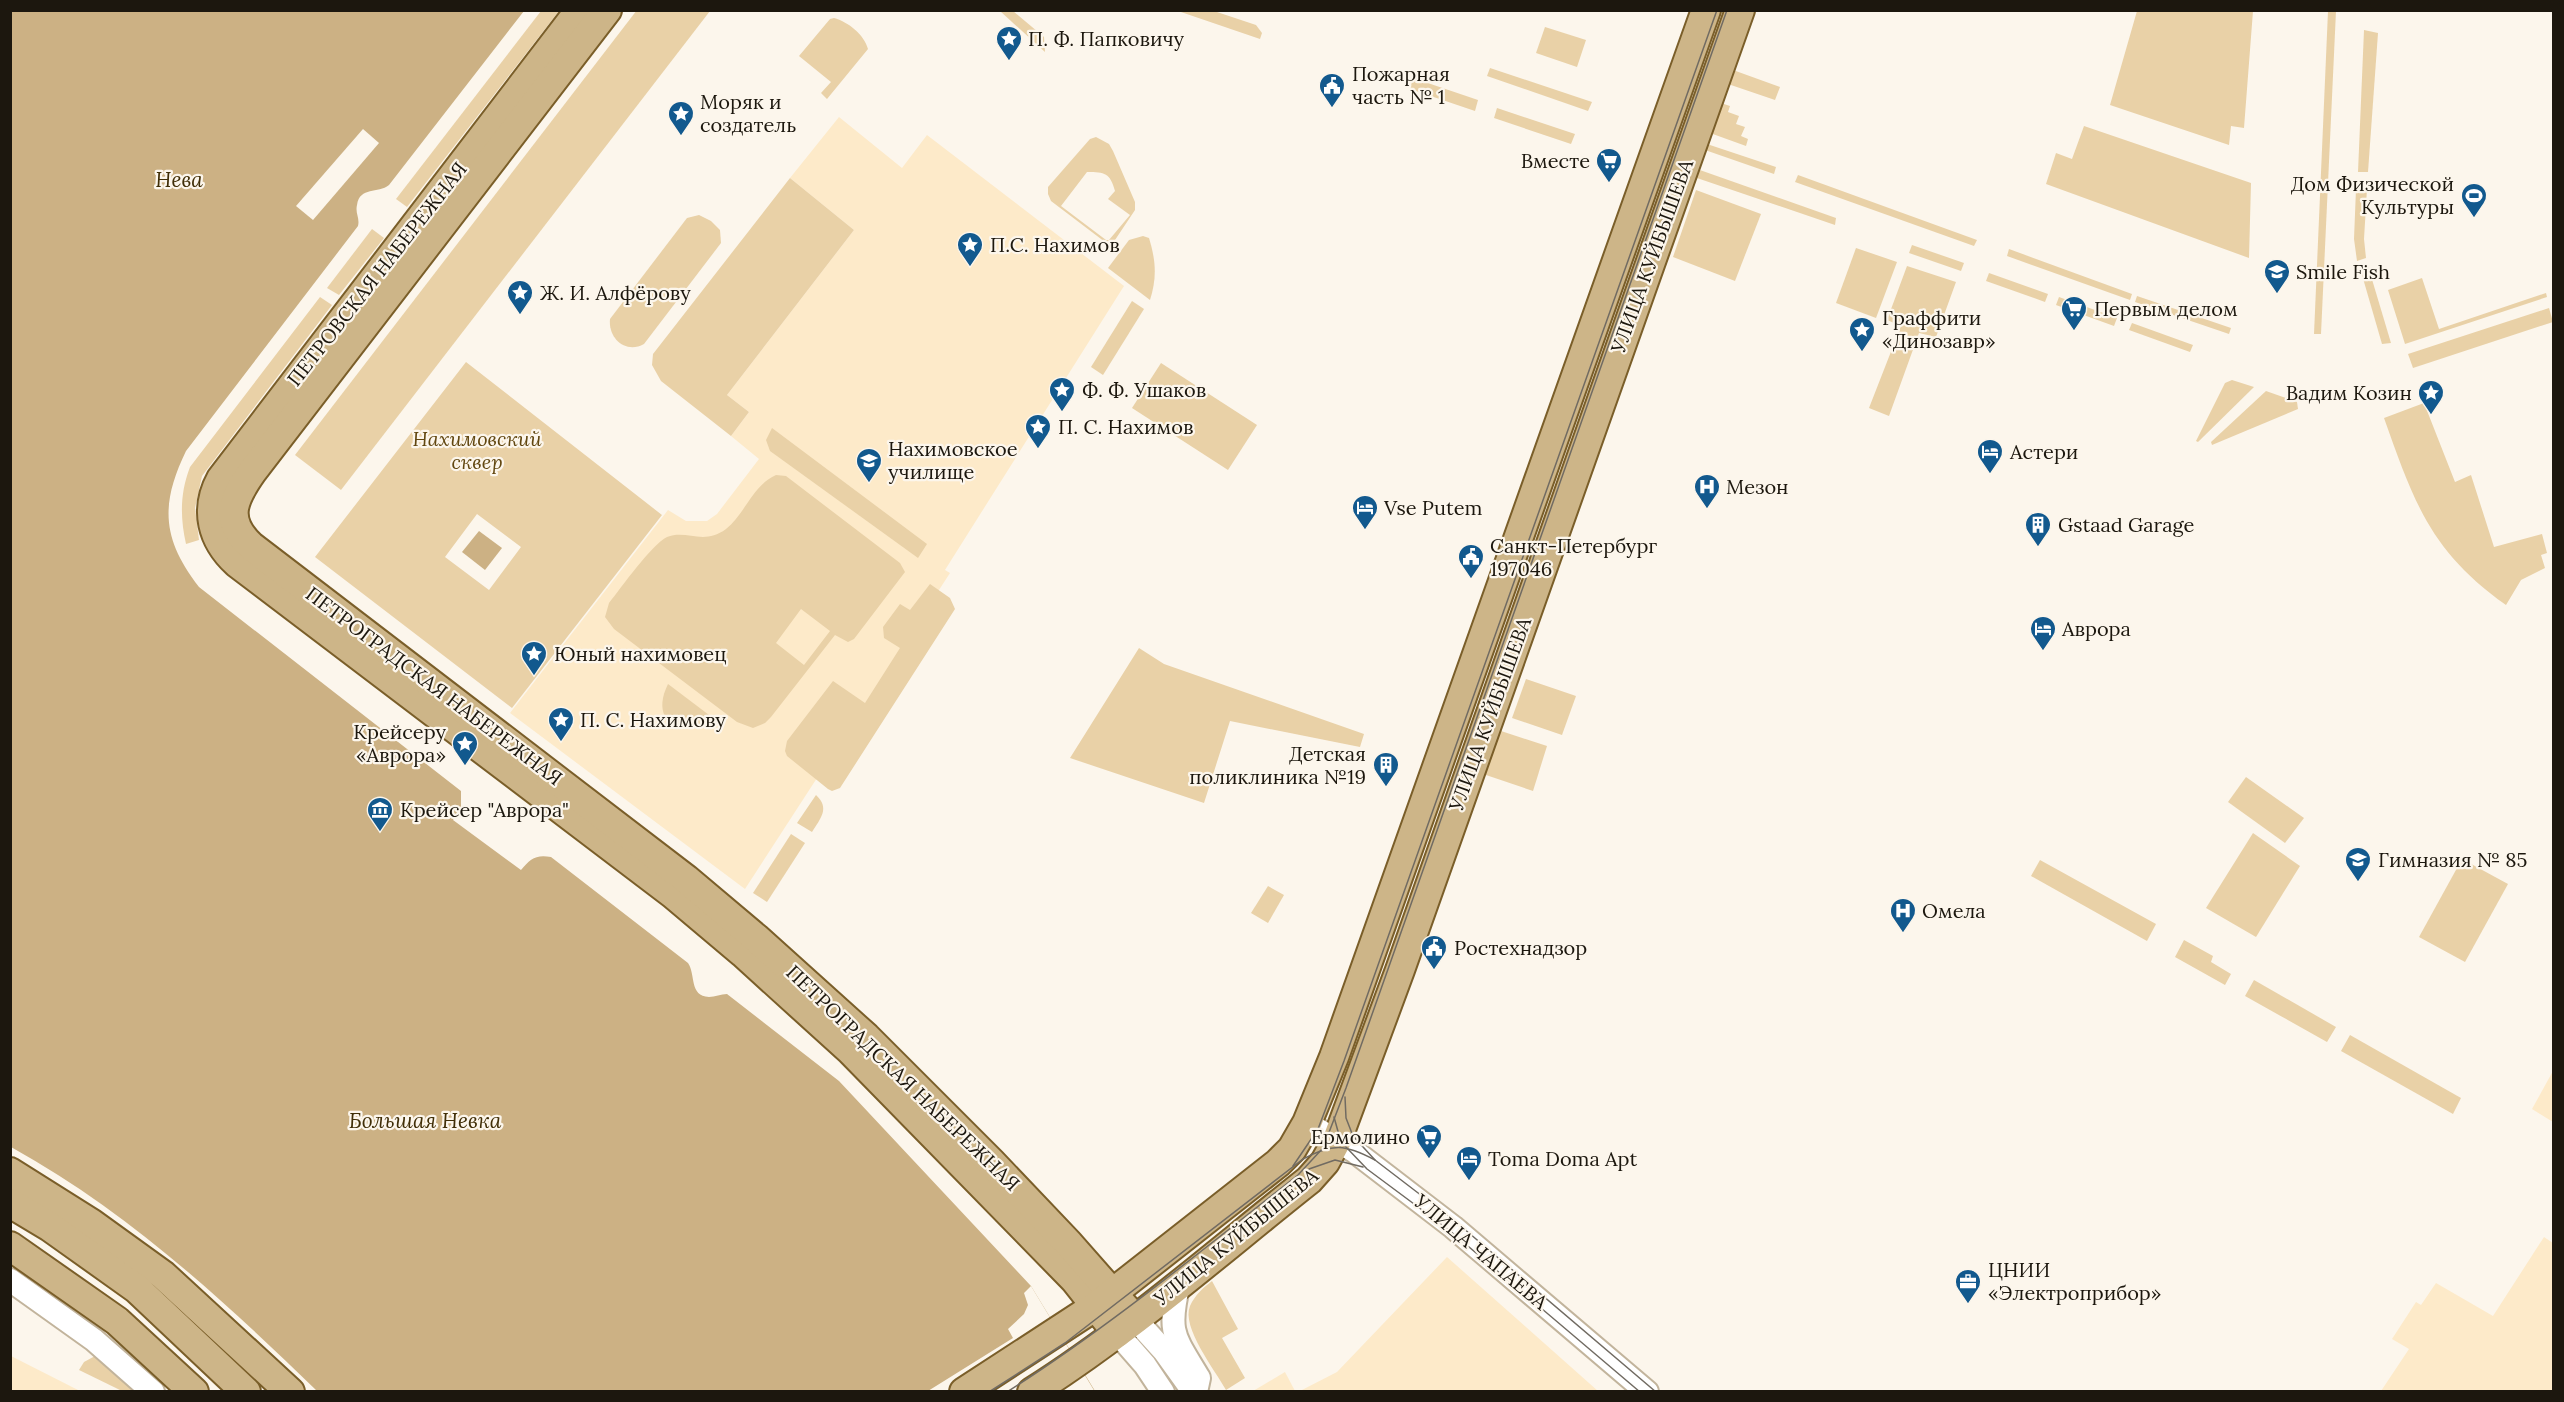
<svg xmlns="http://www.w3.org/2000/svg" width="2564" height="1402" font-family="Lora,serif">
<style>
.built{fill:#fdeac9}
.green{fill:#e9d1a7;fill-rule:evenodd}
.water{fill:#ccb184}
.pier{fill:#fcf6ec}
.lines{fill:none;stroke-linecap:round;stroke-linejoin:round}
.minor-casing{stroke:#c2b49c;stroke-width:26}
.major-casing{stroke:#7a5e29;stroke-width:32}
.minor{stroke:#fff;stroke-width:22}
.major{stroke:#cdb588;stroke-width:28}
.tram{stroke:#716b62;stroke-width:1.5}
.labels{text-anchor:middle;stroke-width:4.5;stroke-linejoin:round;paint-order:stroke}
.poi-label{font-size:20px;fill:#1c170e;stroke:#fcf6ec;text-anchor:start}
.street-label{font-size:20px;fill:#1c170e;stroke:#fcf6ec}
.park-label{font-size:20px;font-style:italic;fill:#624710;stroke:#fcf6ec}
.water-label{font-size:21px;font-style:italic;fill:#402e07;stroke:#fcf6ec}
</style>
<rect width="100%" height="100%" fill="#fcf6ec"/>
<g class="built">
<path d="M 839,117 L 902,168 L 927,135 L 1124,286 L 945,570 L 950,573 L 745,889 L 510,713 L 668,510 L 686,521 L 707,521 L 717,514 L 759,459 L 731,436 L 749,412 L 727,395 L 854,230 L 790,178 Z"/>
<path d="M 2553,1071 L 2554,1122 L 2553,1122 L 2532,1109 Z"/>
<path d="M 2544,1237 L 2553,1243 L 2553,1391 L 2381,1391 L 2409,1349 L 2392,1339 L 2416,1302 L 2421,1305 L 2436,1283 L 2493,1316 Z"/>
<path d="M 1447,1257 L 1598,1391 L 1599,1391 L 1300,1391 L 1337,1372 Z"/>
<path d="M 10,1356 L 11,1356 L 80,1391 L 11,1391 Z"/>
<path d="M 1285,1372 L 1295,1391 L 1253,1391 Z"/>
</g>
<g class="green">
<path d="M 637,10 L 710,11 L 341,490 L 295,455 Z"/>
<path d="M 541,11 L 559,11 L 407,207 L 396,199 Z"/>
<path d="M 1000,11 L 1013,11 L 1044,37 L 1045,52 Z"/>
<path d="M 1178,11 L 1214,11 L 1256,25 L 1262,33 L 1260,39 Z"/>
<path d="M 2137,11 L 2253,11 L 2244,128 L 2231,126 L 2229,145 L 2110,105 Z"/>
<path d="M 2328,11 L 2336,11 L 2321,334 L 2314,334 Z"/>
<path d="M 834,18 C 848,22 864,34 868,49 L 827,99 L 821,93 L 831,82 L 799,56 L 830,19 Z"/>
<path d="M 1545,27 L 1586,40 L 1577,67 L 1536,53 Z"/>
<path d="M 2364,30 L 2378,33 L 2368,172 L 2358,172 Z"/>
<path d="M 1490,68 L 1592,102 L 1588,111 L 1487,76 Z"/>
<path d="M 1733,70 L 1780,87 L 1775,100 L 1728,84 Z"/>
<path d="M 1413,78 L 1478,100 L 1475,111 L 1410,89 Z"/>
<path d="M 1721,103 L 1730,106 L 1728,112 L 1739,116 L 1736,124 L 1745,127 L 1741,136 L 1748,139 L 1746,146 L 1710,133 Z"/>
<path d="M 1497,108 L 1575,134 L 1571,144 L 1494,118 Z"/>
<path d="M 2084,126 L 2251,183 L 2249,258 L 2046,184 L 2056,153 L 2072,159 Z"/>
<path d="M 1096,137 L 1109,144 L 1113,151 L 1135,202 L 1135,210 L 1115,240 L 1110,243 L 1105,242 L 1051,201 L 1048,194 L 1048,187 L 1090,139 ZM 1087,172 C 1105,172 1110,173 1115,191 L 1108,199 L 1130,215 L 1109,240 L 1106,240 L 1061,206 Z"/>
<path d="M 1707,144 L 1776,167 L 1774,174 L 1705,150 Z"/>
<path d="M 1697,169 L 1836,218 L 1835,225 L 1694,177 Z"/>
<path d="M 1798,175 L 1977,240 L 1974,246 L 1795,182 Z"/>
<path d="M 790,178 L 854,230 L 727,395 L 749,412 L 731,436 L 661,381 L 652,365 L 653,354 Z"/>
<path d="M 2356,189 L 2367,189 L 2364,239 L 2366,258 L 2357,261 L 2354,239 Z"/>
<path d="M 1696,190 L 1761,214 L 1735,281 L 1673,257 Z"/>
<path d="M 699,215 L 711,221 L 720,230 L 721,243 L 644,344 C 626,354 608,339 610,319 L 687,218 Z"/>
<path d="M 372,229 L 384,238 L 339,295 L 327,288 Z"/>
<path d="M 1143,236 L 1149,238 C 1156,261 1157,278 1150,300 L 1108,268 L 1129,240 Z"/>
<path d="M 1912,245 L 1964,263 L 1961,271 L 1909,253 Z"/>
<path d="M 1856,248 L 1897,262 L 1876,318 L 1836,303 Z"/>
<path d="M 2009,249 L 2132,294 L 2130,300 L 2007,256 Z"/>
<path d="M 1907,266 L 1956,282 L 1936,337 L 1919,333 L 1889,416 L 1869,408 L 1901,326 L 1887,320 Z"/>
<path d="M 2368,266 L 2391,343 L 2382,344 L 2360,268 Z"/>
<path d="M 1989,273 L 2048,294 L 2045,302 L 1986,281 Z"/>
<path d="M 2422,278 L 2439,329 L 2546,293 L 2547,297 L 2405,344 L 2388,290 Z"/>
<path d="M 2137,296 L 2231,328 L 2229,334 L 2135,302 Z"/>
<path d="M 320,297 L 332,305 L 202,476 L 195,508 L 199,540 L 186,544 C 180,517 180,493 190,467 Z"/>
<path d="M 2059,297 L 2117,318 L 2114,326 L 2056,305 Z"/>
<path d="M 1132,301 L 1144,309 L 1103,375 L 1091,367 Z"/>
<path d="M 2549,308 L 2553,322 L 2413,368 L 2408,354 Z"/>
<path d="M 2132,323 L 2193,345 L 2190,352 L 2129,330 Z"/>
<path d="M 466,362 L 662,515 L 512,708 L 315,557 ZM 477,514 L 521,547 L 489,590 L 445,557 Z"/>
<path d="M 1161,363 L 1257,425 L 1228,470 L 1132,408 Z"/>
<path d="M 2232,380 L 2254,387 L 2198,442 L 2196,441 L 2225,383 Z"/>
<path d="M 2266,391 L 2297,402 L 2298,409 L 2212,445 L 2211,442 Z"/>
<path d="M 2424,403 L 2455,482 L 2471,475 L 2494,547 L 2542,534 L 2547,553 L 2541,555 L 2545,568 L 2521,580 L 2506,605 C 2430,551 2414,502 2384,418 Z"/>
<path d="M 772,428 L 927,544 L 918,558 L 770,451 L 766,440 Z"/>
<path d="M 776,475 L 786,476 L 900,563 L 905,572 L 854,639 L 848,642 L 835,635 L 771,717 L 765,723 L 753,728 L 737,722 L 614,629 L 605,617 L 609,603 C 621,588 652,544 667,537 C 687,529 703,546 726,529 C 745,514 753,485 776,475 ZM 801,609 L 830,631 L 804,665 L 776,643 Z"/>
<path d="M 930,584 L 950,598 L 955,609 L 840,788 L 832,791 L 828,789 L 787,756 L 785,751 L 787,741 L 833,681 L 865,703 L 900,648 L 884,638 L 883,627 L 900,604 L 910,610 Z"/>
<path d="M 1139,648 L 1164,664 L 1364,734 L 1360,747 L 1230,721 L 1204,803 L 1070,758 Z"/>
<path d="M 1526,679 L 1576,696 L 1562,735 L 1512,718 Z"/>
<path d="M 668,684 L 713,718 C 681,740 649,722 668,684 Z"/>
<path d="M 1498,730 L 1547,746 L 1533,791 L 1483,774 Z"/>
<path d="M 2246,777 L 2304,818 L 2285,843 L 2228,802 Z"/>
<path d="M 816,795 C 830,808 821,818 812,832 L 797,823 Z"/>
<path d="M 2253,833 L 2300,866 L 2256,937 L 2206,908 Z"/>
<path d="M 791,834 L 805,843 L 767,902 L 753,893 Z"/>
<path d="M 2462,859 L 2508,884 L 2465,962 L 2419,937 Z"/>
<path d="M 2040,860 L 2156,924 L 2147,941 L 2031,876 Z"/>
<path d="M 1268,886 L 1284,895 L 1268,923 L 1251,913 Z"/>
<path d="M 2184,940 L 2213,956 L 2211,962 L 2231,974 L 2225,985 L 2175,957 Z"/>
<path d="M 2254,980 L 2336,1027 L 2327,1042 L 2245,996 Z"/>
<path d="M 2350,1035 L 2461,1098 L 2453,1114 L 2341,1051 Z"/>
<path d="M 1212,1281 L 1238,1329 L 1222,1338 L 1245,1378 L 1226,1390 C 1215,1370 1181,1327 1190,1306 C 1195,1295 1203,1288 1212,1281 Z"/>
<path d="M 95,1356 L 143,1391 L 122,1391 L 79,1370 L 84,1362 Z"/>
</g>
<g class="water">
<path d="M 11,11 L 524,11 L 389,185 C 378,194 360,186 357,205 C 355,213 360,218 358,226 L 186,451 C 160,505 162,539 199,587 L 461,791 L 461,807 L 453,820 L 521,870 C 530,859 536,854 551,857 L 688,963 C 696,975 689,996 709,997 C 715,997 721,994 727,994 L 839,1081 L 1031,1286 L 1095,1391 L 317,1391 C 222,1299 127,1211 11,1147 Z"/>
<path d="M 479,531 L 502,548 L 485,570 L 462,552 Z"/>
</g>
<g class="pier">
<path d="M 363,129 L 379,143 L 313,220 L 296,206 Z"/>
<path d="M 1031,1286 L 1095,1392 L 928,1391 L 1013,1338 L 1008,1329 L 1024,1314 L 1028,1305 L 1024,1293 Z"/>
</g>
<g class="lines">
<defs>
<g id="minor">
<path d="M 1307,1123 L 1354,1151 L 1453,1227 L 1647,1392"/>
<path d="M 10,1280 L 94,1340 L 153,1392"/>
<path d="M 1179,1283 C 1167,1333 1174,1336 1199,1378 L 1196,1392"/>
<path d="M 1135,1319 L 1164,1351 L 1187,1383"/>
<path d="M 1117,1333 L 1145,1365 L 1163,1392"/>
</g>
<g id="major">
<path d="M 580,10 L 221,479 C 204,510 212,540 237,563 L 673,894 L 743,953 L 851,1051 L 1075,1280 L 1117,1333"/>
<path d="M 607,10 L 252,472 C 233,499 223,520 251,546 L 686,879 L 756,938 L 866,1037 L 991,1162 L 1069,1244 L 1135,1319"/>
<path d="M 10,1172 L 91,1223 L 163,1275 L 290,1392"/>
<path d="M 10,1203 L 50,1227 L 137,1289 L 246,1392"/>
<path d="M 10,1246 L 117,1321 L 194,1392"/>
<path d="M 964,1392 L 1096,1306 L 1278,1163 L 1292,1149 L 1307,1123 L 1334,1057 L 1706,10"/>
<path d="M 1032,1392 C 1130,1330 1218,1252 1309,1180 L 1325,1162 L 1337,1140 L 1400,970 L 1740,10"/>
</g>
</defs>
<use href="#minor" class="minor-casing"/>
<use href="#major" class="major-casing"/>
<use href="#minor" class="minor"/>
<use href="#major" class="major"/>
<g class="tram">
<path d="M 1345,1097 L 1346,1118 L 1353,1136 L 1375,1160 L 1456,1222 L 1656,1392"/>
<path d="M 1334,1117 L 1339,1135 L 1346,1147 L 1367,1169 L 1449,1230 L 1640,1392"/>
<path d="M 1293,1166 L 1318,1129 L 1344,1061 L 1717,10"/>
<path d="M 1309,1169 L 1335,1160 L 1363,1167"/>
<path d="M 989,1392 L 1065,1343 L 1303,1159 C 1333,1143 1345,1144 1375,1160"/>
<path d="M 1007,1392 C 1109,1327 1202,1250 1298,1175 L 1323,1148 L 1346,1088 L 1727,10"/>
</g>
</g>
<defs>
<symbol id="sight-pin" viewBox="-11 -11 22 30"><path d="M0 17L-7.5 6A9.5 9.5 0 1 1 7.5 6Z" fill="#12598e" stroke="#fcf6ec"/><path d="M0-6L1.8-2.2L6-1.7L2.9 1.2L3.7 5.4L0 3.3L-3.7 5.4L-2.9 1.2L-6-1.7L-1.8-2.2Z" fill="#fff"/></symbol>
<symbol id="civic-pin" viewBox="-11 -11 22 30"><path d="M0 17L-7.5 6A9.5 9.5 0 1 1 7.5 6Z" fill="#12598e" stroke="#fcf6ec"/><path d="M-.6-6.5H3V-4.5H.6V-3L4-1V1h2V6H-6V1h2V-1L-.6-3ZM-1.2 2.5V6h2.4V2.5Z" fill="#fff"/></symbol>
<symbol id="supermarket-pin" viewBox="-11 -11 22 30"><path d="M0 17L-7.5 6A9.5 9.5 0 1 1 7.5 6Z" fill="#12598e" stroke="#fcf6ec"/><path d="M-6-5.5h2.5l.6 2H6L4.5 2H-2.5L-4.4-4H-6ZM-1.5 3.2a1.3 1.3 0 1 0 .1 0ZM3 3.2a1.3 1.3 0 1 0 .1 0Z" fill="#fff"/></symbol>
<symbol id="stadium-pin" viewBox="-11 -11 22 30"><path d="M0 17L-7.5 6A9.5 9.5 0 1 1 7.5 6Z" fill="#12598e" stroke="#fcf6ec"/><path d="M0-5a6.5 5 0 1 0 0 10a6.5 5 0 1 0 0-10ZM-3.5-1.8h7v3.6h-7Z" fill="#fff"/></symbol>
<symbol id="school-pin" viewBox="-11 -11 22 30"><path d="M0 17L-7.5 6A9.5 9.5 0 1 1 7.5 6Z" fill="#12598e" stroke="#fcf6ec"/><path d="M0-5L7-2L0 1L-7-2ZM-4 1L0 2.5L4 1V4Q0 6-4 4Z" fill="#fff"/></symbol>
<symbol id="hotel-pin" viewBox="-11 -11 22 30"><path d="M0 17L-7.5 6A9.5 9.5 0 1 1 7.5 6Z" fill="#12598e" stroke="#fcf6ec"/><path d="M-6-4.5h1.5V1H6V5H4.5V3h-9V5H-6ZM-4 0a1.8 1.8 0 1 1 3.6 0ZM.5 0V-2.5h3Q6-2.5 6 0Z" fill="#fff"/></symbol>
<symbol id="university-pin" viewBox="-11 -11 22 30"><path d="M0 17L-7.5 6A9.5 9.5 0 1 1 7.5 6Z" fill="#12598e" stroke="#fcf6ec"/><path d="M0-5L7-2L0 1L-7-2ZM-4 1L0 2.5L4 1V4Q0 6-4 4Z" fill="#fff"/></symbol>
<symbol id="hospital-pin" viewBox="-11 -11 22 30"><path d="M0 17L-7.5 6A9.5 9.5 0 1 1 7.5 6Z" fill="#12598e" stroke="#fcf6ec"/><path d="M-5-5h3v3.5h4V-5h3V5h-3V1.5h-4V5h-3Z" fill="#fff"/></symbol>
<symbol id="building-pin" viewBox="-11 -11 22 30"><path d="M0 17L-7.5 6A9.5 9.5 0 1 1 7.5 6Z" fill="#12598e" stroke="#fcf6ec"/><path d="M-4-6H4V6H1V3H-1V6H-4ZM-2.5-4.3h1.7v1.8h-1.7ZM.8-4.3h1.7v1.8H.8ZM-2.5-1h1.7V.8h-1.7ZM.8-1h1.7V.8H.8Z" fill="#fff"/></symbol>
<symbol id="museum-pin" viewBox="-11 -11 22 30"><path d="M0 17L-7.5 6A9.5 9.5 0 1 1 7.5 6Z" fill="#12598e" stroke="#fcf6ec"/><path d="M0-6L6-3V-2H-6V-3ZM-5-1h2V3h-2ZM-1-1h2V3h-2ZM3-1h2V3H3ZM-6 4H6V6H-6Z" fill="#fff"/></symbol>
<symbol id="office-pin" viewBox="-11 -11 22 30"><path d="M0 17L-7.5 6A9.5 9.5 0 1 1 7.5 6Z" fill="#12598e" stroke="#fcf6ec"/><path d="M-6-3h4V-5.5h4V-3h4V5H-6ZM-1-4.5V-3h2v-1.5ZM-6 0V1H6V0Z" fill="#fff"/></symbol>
</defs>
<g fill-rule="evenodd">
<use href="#sight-pin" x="994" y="24" width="30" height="40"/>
<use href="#civic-pin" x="1317" y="71" width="30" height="40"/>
<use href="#sight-pin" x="666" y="99" width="30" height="40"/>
<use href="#supermarket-pin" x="1594" y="146" width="30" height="40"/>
<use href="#stadium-pin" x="2459" y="181" width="30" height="40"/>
<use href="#sight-pin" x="955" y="230" width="30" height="40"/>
<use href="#school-pin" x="2262" y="257" width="30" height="40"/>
<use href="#sight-pin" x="505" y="278" width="30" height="40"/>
<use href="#supermarket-pin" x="2059" y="294" width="30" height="40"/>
<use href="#sight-pin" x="1847" y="315" width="30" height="40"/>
<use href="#sight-pin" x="1047" y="375" width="30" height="40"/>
<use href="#sight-pin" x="2416" y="378" width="30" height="40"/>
<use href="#sight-pin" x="1023" y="412" width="30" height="40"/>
<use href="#hotel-pin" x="1975" y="437" width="30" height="40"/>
<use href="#university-pin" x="854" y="446" width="30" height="40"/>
<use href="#hospital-pin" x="1692" y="472" width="30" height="40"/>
<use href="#hotel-pin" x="1350" y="493" width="30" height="40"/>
<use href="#building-pin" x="2023" y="510" width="30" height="40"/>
<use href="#civic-pin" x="1456" y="542" width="30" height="40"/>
<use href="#hotel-pin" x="2028" y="614" width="30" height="40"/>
<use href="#sight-pin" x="519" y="639" width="30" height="40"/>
<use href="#sight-pin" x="546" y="705" width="30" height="40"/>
<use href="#sight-pin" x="450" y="729" width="30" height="40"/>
<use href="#building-pin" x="1371" y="750" width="30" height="40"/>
<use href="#museum-pin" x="365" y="795" width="30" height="40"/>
<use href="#school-pin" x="2343" y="845" width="30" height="40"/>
<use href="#hospital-pin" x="1888" y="896" width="30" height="40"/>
<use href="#civic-pin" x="1419" y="933" width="30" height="40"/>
<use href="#supermarket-pin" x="1414" y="1122" width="30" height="40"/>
<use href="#hotel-pin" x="1454" y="1144" width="30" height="40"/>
<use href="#office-pin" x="1953" y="1267" width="30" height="40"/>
</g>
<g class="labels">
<g class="poi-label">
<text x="1028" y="46">П. Ф. Папковичу</text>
<text x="1352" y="81">Пожарная<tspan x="1352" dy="23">часть № 1</tspan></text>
<text x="700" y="109">Моряк и<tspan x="700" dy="23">создатель</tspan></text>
<text x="1590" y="168" text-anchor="end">Вместе</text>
<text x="2454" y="191" text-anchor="end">Дом Физической<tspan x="2454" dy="23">Культуры</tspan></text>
<text x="990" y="252">П.С. Нахимов</text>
<text x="2296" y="279">Smile Fish</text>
<text x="540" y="300">Ж. И. Алфёрову</text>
<text x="2094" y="316">Первым делом</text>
<text x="1882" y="325">Граффити<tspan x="1882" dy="23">«Динозавр»</tspan></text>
<text x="1082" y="397">Ф. Ф. Ушаков</text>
<text x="2412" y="400" text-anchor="end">Вадим Козин</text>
<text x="1058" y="434">П. С. Нахимов</text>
<text x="888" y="456">Нахимовское<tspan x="888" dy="23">училище</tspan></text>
<text x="2010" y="459">Астери</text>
<text x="1726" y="494">Мезон</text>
<text x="1384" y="515">Vse Putem</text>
<text x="2058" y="532">Gstaad Garage</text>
<text x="1490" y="553">Санкт-Петербург<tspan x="1490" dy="23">197046</tspan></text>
<text x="2062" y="636">Аврора</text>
<text x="554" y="661">Юный нахимовец</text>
<text x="580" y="727">П. С. Нахимову</text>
<text x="446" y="739" text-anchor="end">Крейсеру<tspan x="446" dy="23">«Аврора»</tspan></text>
<text x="1366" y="761" text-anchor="end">Детская<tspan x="1366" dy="23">поликлиника №19</tspan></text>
<text x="400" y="817">Крейсер "Аврора"</text>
<text x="2378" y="867">Гимназия № 85</text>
<text x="1922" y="918">Омела</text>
<text x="1454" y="955">Ростехнадзор</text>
<text x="1410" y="1144" text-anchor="end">Ермолино</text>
<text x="1488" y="1166">Toma Doma Apt</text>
<text x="1988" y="1277">ЦНИИ<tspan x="1988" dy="23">«Электроприбор»</tspan></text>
</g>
<g class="street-label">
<text transform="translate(1652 256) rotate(-70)" y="7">УЛИЦА КУЙБЫШЕВА</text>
<text transform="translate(377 274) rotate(-52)" y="7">ПЕТРОВСКАЯ НАБЕРЕЖНАЯ</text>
<text transform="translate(434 686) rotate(37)" y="7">ПЕТРОГРАДСКАЯ НАБЕРЕЖНАЯ</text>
<text transform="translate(1490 714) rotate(-70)" y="7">УЛИЦА КУЙБЫШЕВА</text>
<text transform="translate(903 1078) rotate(44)" y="7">ПЕТРОГРАДСКАЯ НАБЕРЕЖНАЯ</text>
<text transform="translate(1236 1237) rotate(-39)" y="7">УЛИЦА КУЙБЫШЕВА</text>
<text transform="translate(1481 1252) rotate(40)" y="7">УЛИЦА ЧАПАЕВА</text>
</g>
<g class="park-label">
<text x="477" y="446">Нахимовский<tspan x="477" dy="23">сквер</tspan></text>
</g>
<g class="water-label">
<text x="179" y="187">Нева</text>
<text x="425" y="1128">Большая Невка</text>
</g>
</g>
<rect width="2564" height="1402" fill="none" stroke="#1c170e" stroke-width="24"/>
</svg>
